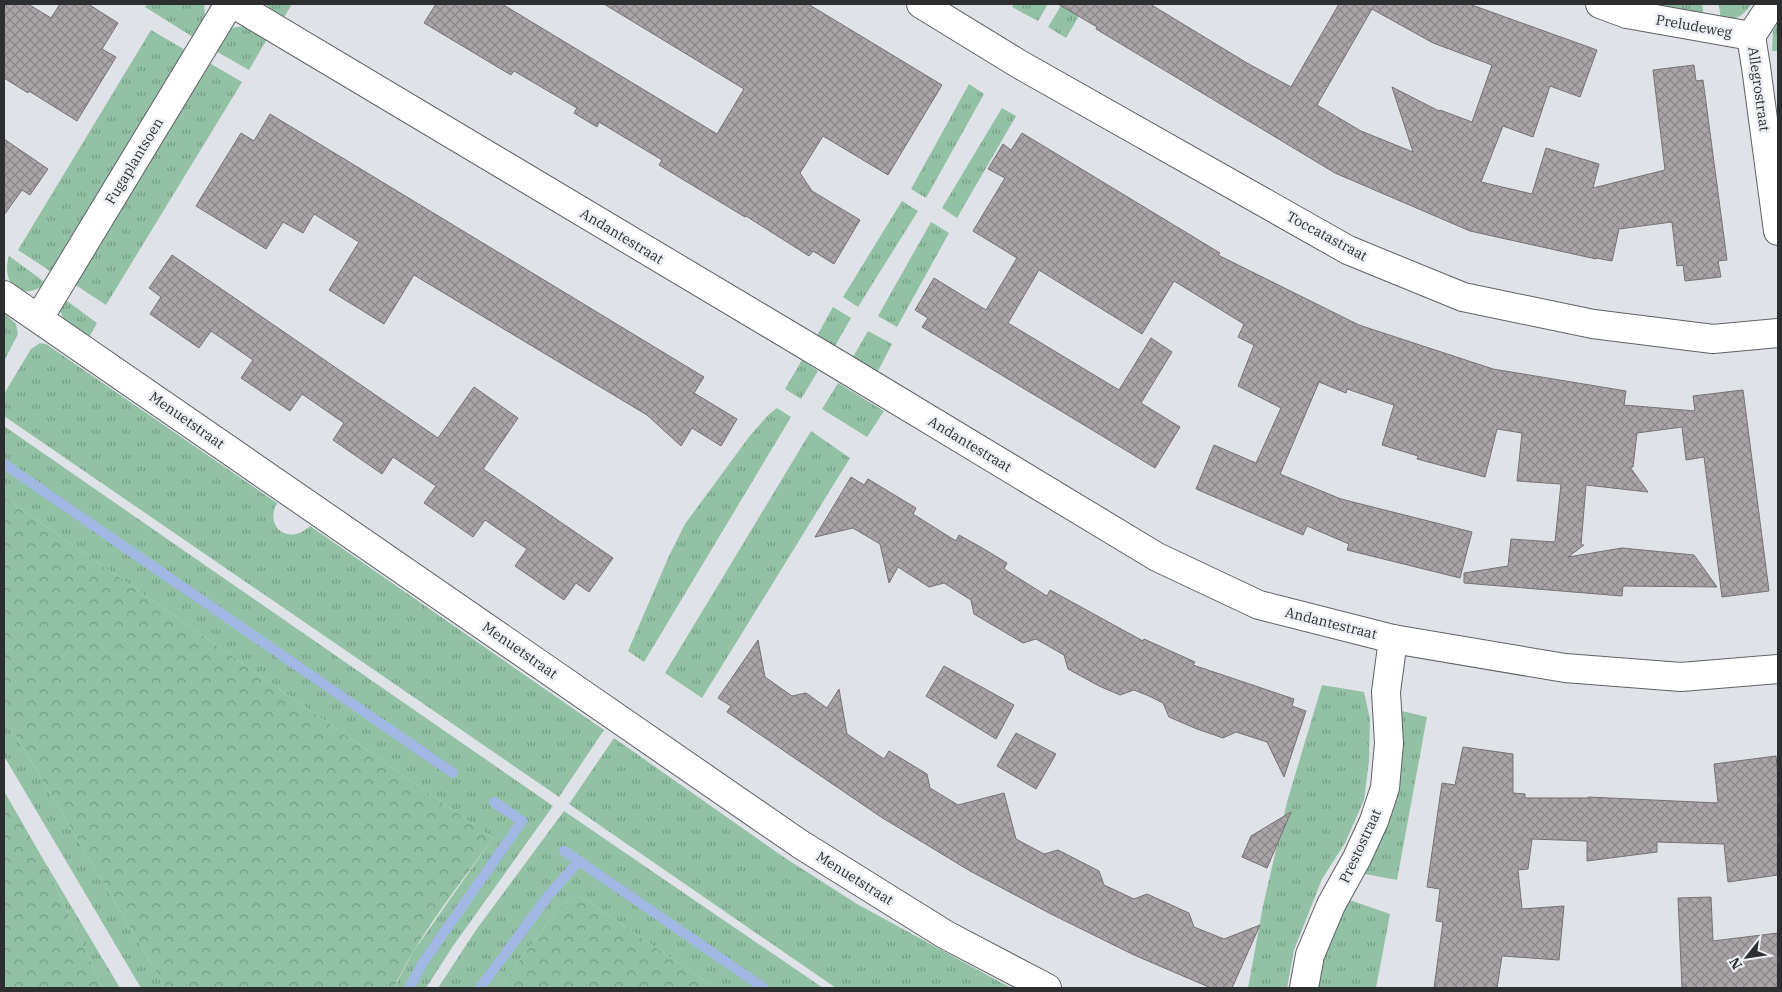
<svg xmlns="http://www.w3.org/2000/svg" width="1782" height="992" font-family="'IBM Plex Serif',serif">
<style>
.grass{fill:url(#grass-tufts)}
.forest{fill:url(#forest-crowns)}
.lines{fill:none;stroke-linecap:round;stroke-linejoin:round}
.stream{stroke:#a2b8e4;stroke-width:10}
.building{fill:url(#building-cross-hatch);stroke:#767274;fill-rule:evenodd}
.minor-casing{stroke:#5f6165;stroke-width:30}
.minor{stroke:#fff;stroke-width:28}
.labels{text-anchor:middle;stroke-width:5;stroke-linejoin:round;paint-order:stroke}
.street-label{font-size:14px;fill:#2d2e30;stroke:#eceff3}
</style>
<defs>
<pattern id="grass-tufts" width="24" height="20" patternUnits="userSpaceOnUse" patternTransform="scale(1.25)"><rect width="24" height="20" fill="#92c1a5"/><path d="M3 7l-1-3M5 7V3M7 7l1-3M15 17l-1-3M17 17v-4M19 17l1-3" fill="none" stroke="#789d87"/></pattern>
<pattern id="forest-crowns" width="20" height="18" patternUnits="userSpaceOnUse" patternTransform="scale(1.25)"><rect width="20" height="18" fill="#92c1a5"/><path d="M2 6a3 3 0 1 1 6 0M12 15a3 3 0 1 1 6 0" fill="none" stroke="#789d87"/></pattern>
<pattern id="building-cross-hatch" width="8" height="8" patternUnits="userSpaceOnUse" patternTransform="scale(1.25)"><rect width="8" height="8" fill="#a9a4a7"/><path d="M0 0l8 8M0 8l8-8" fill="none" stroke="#8a8688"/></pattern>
</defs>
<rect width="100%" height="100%" fill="#dfe2e6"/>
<g class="grass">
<path d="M 147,4 L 204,4 L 205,16 L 193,37 L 145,7 Z"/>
<path d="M 265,4 L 292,4 L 283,19 Z"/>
<path d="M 1014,4 L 1048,4 L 1038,21 L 1012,7 Z"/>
<path d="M 1062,4 L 1086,4 L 1066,38 L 1048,27 Z"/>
<path d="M 1631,4 L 1702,4 L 1704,16 Z"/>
<path d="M 1719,4 L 1751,4 C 1744,16 1735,20 1721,21 Z"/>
<path d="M 1778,22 L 1778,51 L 1772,51 L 1773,31 Z"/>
<path d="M 244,26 L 267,39 L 249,70 L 212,49 L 224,29 Z"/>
<path d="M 151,30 L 187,51 L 53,273 L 18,250 Z"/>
<path d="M 206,61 L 242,82 L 106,305 L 71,282 Z"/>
<path d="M 969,84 L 984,94 L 926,198 L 911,189 Z"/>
<path d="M 1002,108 L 1016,116 L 957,218 L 942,208 Z"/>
<path d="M 902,201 L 918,211 L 858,307 L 843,297 Z"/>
<path d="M 931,222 L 949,233 L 897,327 L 878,316 Z"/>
<path d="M 9,256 L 46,283 C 23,303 0,284 9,256 Z"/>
<path d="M 63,298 L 97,323 L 88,339 L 65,322 L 59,308 Z"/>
<path d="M 833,307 L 851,318 L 835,346 L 817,336 Z"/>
<path d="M 4,313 L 16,324 L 18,334 L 4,361 Z"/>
<path d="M 868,331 L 892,344 L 878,371 L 853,357 Z"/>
<path d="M 40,343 L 46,344 L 277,503 C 264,528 289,546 310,526 L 604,730 L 559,797 L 4,416 L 4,394 L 31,349 Z"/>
<path d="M 802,360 L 818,371 L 801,399 L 785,389 Z"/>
<path d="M 838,383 L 884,411 L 867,437 L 822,409 Z"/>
<path d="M 777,408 L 791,417 L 644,662 L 628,651 L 669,556 L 685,524 L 749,437 L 768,415 Z"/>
<path d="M 4,426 L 553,806 L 453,946 L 426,988 L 394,988 L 413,952 L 493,838 L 4,497 Z"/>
<path d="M 811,431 L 850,458 L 702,698 L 665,673 Z"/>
<path d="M 1322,685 L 1364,692 L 1370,719 L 1369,761 L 1364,800 L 1345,843 L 1322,879 L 1294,950 L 1287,988 L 1248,988 L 1263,906 L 1287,802 Z"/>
<path d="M 1398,710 L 1427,717 L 1397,880 L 1365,874 L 1363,866 Z"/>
<path d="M 4,716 L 166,988 L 141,988 L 4,756 Z"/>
<path d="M 614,738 L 782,856 L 857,904 L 1011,988 L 836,988 L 569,804 Z"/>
<path d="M 564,811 L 823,988 L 715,988 L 583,898 L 572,898 L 561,905 L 499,988 L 438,988 L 476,930 Z"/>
<path d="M 43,859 L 120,988 L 103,988 Z"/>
<path d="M 1347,899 L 1390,914 L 1376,988 L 1311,988 Z"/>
</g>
<g class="forest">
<path d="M 4,497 L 493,838 C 458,887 419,934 394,988 L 166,988 L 4,716 Z"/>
<path d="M 4,791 L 43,859 L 103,988 L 4,988 Z"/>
<path d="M 572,898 L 583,898 L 715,988 L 499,988 L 561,905 Z"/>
</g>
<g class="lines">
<g class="stream">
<path d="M 4,464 L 453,773"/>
<path d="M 564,851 L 579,861"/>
<path d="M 409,988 L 424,961 L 522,821 L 494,802"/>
<path d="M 480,988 L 548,896 L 579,861 L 764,988"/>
</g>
</g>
<g class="building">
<path d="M 4,4 L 28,4 L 51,18 L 60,4 L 88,4 L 118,23 L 102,49 L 116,57 L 77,121 L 29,91 L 28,93 L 4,78 Z"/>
<path d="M 436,4 L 502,4 L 717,134 L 744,89 L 604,4 L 808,4 L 942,85 L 888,175 L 823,136 L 800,173 L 812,191 L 860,220 L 834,264 L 813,251 L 809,256 L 746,216 L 745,217 L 659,165 L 662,160 L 599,122 L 597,127 L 574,113 L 577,108 L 514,71 L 511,75 L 424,23 Z"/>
<path d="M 1058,4 L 1150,4 L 1247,63 L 1291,87 L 1339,4 L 1469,4 L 1597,50 L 1580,97 L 1550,86 L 1533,137 L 1503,126 L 1481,182 L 1532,194 L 1546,148 L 1599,164 L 1593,188 L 1665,170 L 1653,70 L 1694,65 L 1696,81 L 1703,80 L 1727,260 L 1718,261 L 1721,277 L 1685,281 L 1683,265 L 1677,266 L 1672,222 L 1619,229 L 1612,261 L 1596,258 L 1596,259 L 1470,231 L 1335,173 L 1096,29 L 1097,27 ZM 1372,9 L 1433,43 L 1492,65 L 1472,122 L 1440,110 L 1439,111 L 1392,87 L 1413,152 L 1361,131 L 1317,105 Z"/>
<path d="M 270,114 L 704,377 L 694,393 L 737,419 L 721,446 L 692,428 L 681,446 L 647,415 L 414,275 L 384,324 L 329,290 L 359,242 L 314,214 L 303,233 L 283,222 L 266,249 L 196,206 L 241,133 L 254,141 Z"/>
<path d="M 1022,133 L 1220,253 L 1218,255 L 1359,325 L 1493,369 L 1626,391 L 1624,405 L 1695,411 L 1693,396 L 1743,390 L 1769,591 L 1722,597 L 1704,457 L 1686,460 L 1682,427 L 1637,433 L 1633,467 L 1630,467 L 1648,492 L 1586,485 L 1581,545 L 1584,545 L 1568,557 L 1622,548 L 1694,555 L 1717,587 L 1623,586 L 1622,596 L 1464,583 L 1464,573 L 1508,566 L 1511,539 L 1555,542 L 1561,484 L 1517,481 L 1522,433 L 1497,429 L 1485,477 L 1417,459 L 1418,456 L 1382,445 L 1394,405 L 1347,389 L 1346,393 L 1319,382 L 1280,474 L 1341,499 L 1472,532 L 1460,578 L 1347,550 L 1349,544 L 1307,526 L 1303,535 L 1196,489 L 1214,445 L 1256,463 L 1281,408 L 1238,386 L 1254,345 L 1238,337 L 1244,324 L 1174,281 L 1142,334 L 1039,270 L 1008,323 L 1119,390 L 1151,338 L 1172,352 L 1141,403 L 1180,427 L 1155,468 L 947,342 L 922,327 L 928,318 L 915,310 L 934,278 L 986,310 L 1017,258 L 973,231 L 1005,178 L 988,169 L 1003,144 L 1011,150 Z"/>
<path d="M 4,139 L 48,169 L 30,195 L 22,190 L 4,215 Z"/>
<path d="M 172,255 L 438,438 L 474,387 L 518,418 L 483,469 L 613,558 L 589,592 L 576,583 L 564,600 L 515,566 L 527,549 L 485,520 L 473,537 L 424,503 L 436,486 L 393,457 L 382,474 L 333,440 L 344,423 L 302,394 L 290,411 L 241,378 L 253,360 L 211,331 L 199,348 L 150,314 L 161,297 L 149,288 Z"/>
<path d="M 851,477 L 864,485 L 868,479 L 916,508 L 913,514 L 956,541 L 959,535 L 984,549 L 1007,563 L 1004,569 L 1047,596 L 1050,590 L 1143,641 L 1144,639 L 1195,662 L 1193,665 L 1294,699 L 1292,706 L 1306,711 L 1284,777 L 1267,742 L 1236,732 L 1223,738 L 1197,729 L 1169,717 L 1163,703 L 1149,696 L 1134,690 L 1120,695 L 1099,686 L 1068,669 L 1064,655 L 1036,639 L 1023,643 L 974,614 L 971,600 L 944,583 L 929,587 L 898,567 L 889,583 L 880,544 L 853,528 L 815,537 Z"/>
<path d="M 758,640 L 765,677 L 792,696 L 806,693 L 827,708 L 839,689 L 847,734 L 884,759 L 889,751 L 927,774 L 930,788 L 958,805 L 1004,793 L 1016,839 L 1044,854 L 1058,850 L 1099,871 L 1104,885 L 1134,899 L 1147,894 L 1189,913 L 1194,927 L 1224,939 L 1260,925 L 1232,988 L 1211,988 L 1134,955 L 1051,914 L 970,871 L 881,817 L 727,712 L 731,706 L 718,698 Z"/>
<path d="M 944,666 L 1014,705 L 996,739 L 926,696 Z"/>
<path d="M 1016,733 L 1056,754 L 1036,789 L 997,766 Z"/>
<path d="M 1463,747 L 1513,754 L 1513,793 L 1525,794 L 1525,798 L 1588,798 L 1588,797 L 1718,803 L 1714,764 L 1776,756 L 1778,776 L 1778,875 L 1728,882 L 1724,844 L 1657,842 L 1657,852 L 1587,861 L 1587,841 L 1532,839 L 1528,869 L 1518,870 L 1522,909 L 1564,906 L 1559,960 L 1502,956 L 1497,988 L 1434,988 L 1443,922 L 1436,921 L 1440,889 L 1427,887 L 1442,783 L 1455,785 Z"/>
<path d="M 1291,812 L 1267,868 L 1242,857 L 1251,836 Z"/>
<path d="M 1711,897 L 1713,941 L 1778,933 L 1778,988 L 1682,988 L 1678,898 Z"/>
</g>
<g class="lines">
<defs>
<g id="minor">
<path d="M 234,4 L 839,365 L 1157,557 L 1259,605 L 1393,639 L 1565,668 L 1681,677 L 1778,669"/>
<path d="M 921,4 L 1019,64 L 1348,250 L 1463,297 L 1593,324 L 1713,339 L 1778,333"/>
<path d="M 1600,4 L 1627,14 L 1751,36"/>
<path d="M 1751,36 L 1756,67 L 1778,231"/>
<path d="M 1751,36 L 1772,4"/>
<path d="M 4,295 L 800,844 L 946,935 L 1047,988"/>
<path d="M 39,318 L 229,4"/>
<path d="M 1304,988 L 1310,955 L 1331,905 L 1357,858 L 1374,821 L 1385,788 L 1389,743 L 1386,692 L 1393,639"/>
</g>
</defs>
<use href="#minor" class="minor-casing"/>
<use href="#minor" class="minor"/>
</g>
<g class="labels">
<g class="street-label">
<text transform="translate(1694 26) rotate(10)" y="5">Preludeweg</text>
<text transform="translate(1759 89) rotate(82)" y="5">Allegrostraat</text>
<text transform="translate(134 161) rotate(-59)" y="5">Fugaplantsoen</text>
<text transform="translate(622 236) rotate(31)" y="5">Andantestraat</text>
<text transform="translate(1327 236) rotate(28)" y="5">Toccatastraat</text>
<text transform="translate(187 420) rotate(35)" y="5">Menuetstraat</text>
<text transform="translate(970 444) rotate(31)" y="5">Andantestraat</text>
<text transform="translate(1331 623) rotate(14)" y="5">Andantestraat</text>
<text transform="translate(520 650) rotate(35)" y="5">Menuetstraat</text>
<text transform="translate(1360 846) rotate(-65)" y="5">Prestostraat</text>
<text transform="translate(855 878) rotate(32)" y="5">Menuetstraat</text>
</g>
</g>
<rect width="1782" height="992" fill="none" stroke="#2d2e30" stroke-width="10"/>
<g transform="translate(1747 957) rotate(240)" stroke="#eceff3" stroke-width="4" paint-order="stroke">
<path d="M0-4L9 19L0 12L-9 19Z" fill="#2d2e30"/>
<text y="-8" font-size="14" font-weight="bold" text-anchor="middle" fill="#2d2e30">N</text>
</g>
</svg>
